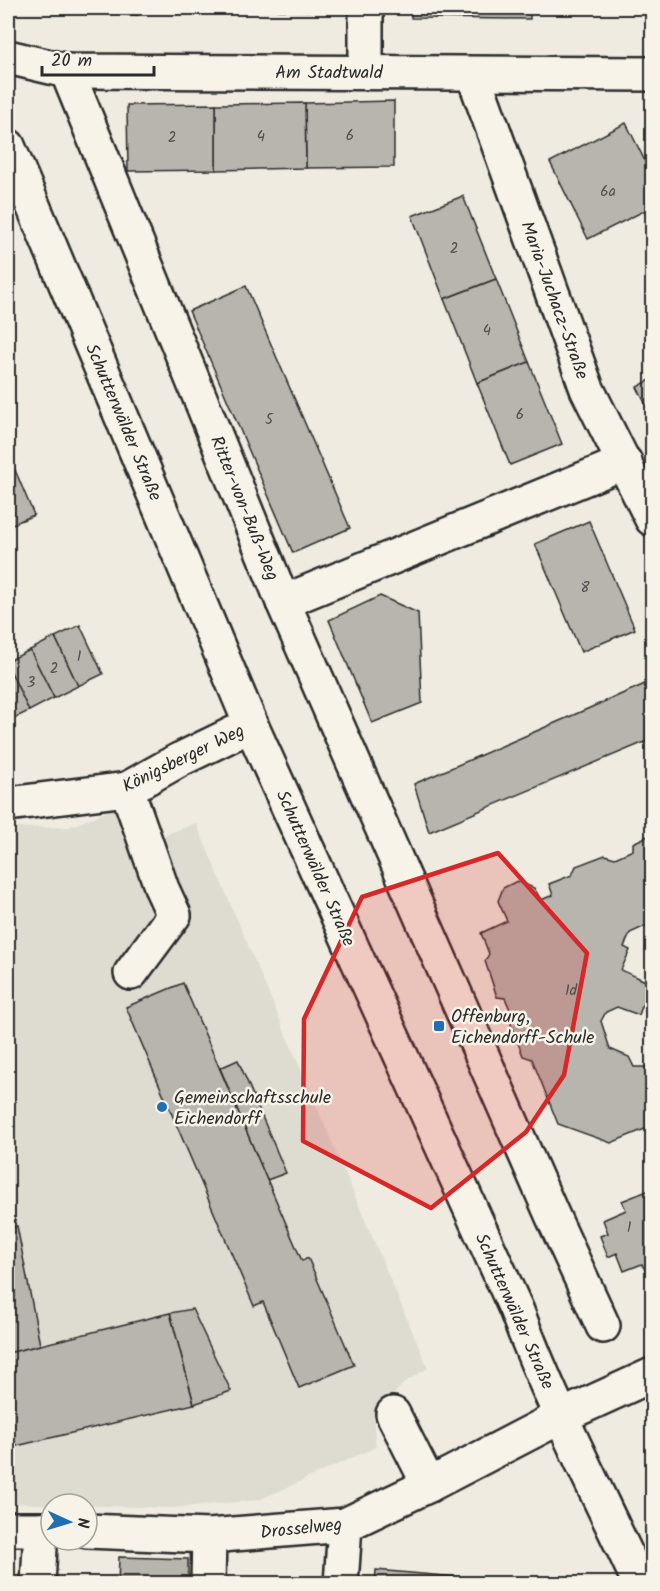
<svg xmlns="http://www.w3.org/2000/svg" width="660" height="1591" font-family="Kalam,sans-serif">
<style>
.built{fill:#dedbd1}
.building{fill:#b8b5ae;stroke:#2b2b2b;stroke-width:1.5}
.lines{fill:none;stroke-linecap:round;stroke-linejoin:round}
.minor-casing{stroke:#2b2b2b;stroke-width:38}
.major-casing{stroke:#2b2b2b;stroke-width:38}
.minor{stroke:#f7f3e8;stroke-width:33}
.major{stroke:#f7f3e8;stroke-width:33}
.marked{fill:#d62828;fill-opacity:0.2;stroke:#d62828;stroke-width:4.5;stroke-linejoin:round}
.poi-dot{fill:#1f6fb2;stroke:#f7f3e8;stroke-width:2}
.labels{text-anchor:middle;stroke-width:5;stroke-linejoin:round;paint-order:stroke}
.number-label{font-size:15px;fill:#4e4e4c}
.street-label{font-size:18px;fill:#2b2b2b;stroke:#f7f3e8}
.poi-label{font-size:18px;fill:#2b2b2b;stroke:#f7f3e8;text-anchor:start}
</style>
<rect width="100%" height="100%" fill="#efebe0"/>
<filter id="ink" filterUnits="userSpaceOnUse"><feTurbulence type="fractalNoise" baseFrequency=".0167" numOctaves="2"/><feDisplacementMap in="SourceGraphic" scale="12" xChannelSelector="R" yChannelSelector="G"/><feConvolveMatrix kernelMatrix="1 2 1 2 8 2 1 2 1" color-interpolation-filters="sRGB"/></filter>
<g filter="url(#ink)">
<path class="built" d="M 113,809 L 137,846 L 196,823 L 428,1368 L 405,1382 L 373,1417 L 376,1447 L 259,1500 L 171,1508 L 8,1503 L 8,828 L 69,827 Z"/>
<g class="building">
<path d="M 91,8 L 139,8 L 138,15 L 90,13 Z"/>
<path d="M 279,8 L 327,8 L 327,11 L 279,10 Z"/>
<path d="M 411,8 L 530,8 L 530,19 L 411,18 Z"/>
<path d="M 394,101 L 394,167 L 306,168 L 305,103 Z"/>
<path d="M 305,103 L 306,168 L 216,170 L 216,104 Z"/>
<path d="M 216,104 L 216,170 L 128,171 L 127,105 Z"/>
<path d="M 626,123 L 652,175 L 652,207 L 588,239 L 550,162 Z"/>
<path d="M 463,196 L 496,279 L 444,299 L 412,216 Z"/>
<path d="M 496,279 L 529,362 L 477,383 L 444,299 Z"/>
<path d="M 246,286 L 350,528 L 293,553 L 189,311 Z"/>
<path d="M 529,362 L 562,444 L 510,465 L 477,383 Z"/>
<path d="M 652,379 L 652,417 L 637,387 Z"/>
<path d="M 10,458 L 34,515 L 8,526 L 8,459 Z"/>
<path d="M 589,521 L 635,629 L 581,652 L 535,544 Z"/>
<path d="M 380,596 L 418,613 L 422,703 L 372,723 L 329,620 Z"/>
<path d="M 80,625 L 103,674 L 78,686 L 55,637 Z"/>
<path d="M 55,637 L 78,686 L 54,698 L 30,650 Z"/>
<path d="M 30,650 L 54,698 L 29,711 L 8,666 L 8,661 Z"/>
<path d="M 8,666 L 29,711 L 8,721 Z"/>
<path d="M 652,681 L 652,739 L 429,832 L 414,784 Z"/>
<path d="M 652,834 L 652,923 L 630,933 L 624,947 L 630,950 L 621,970 L 650,983 L 639,1015 L 617,1007 L 606,1012 L 601,1021 L 610,1049 L 629,1057 L 634,1067 L 652,1067 L 652,1126 L 611,1143 L 558,1124 L 532,1059 L 523,1056 L 510,1022 L 512,1014 L 505,998 L 497,997 L 485,961 L 489,954 L 481,933 L 507,921 L 498,901 L 503,888 L 517,881 L 534,888 L 541,900 L 553,895 L 549,884 L 572,875 L 576,866 L 605,855 L 615,858 L 633,850 L 633,843 Z"/>
<path d="M 183,983 L 302,1261 L 308,1258 L 354,1365 L 299,1388 L 263,1302 L 254,1306 L 126,1007 Z"/>
<path d="M 238,1060 L 286,1173 L 267,1180 L 220,1068 Z"/>
<path d="M 652,1189 L 652,1271 L 647,1274 L 642,1264 L 624,1271 L 617,1253 L 608,1257 L 600,1236 L 608,1233 L 603,1220 L 626,1210 L 622,1201 Z"/>
<path d="M 17,1226 L 40,1345 L 8,1353 L 8,1228 Z"/>
<path d="M 192,1309 L 231,1391 L 194,1404 L 170,1313 Z"/>
<path d="M 170,1313 L 194,1404 L 8,1448 L 8,1353 Z"/>
<path d="M 119,1557 L 188,1559 L 188,1584 L 118,1584 Z"/>
<path d="M 376,1570 L 502,1581 L 502,1584 L 375,1584 Z"/>
</g>
<g class="lines">
<defs>
<g id="minor">
<path d="M 8,57 L 67,71 L 652,74"/>
<path d="M 67,71 L 283,602 L 553,1217 L 603,1326"/>
<path d="M 366,72 L 366,8"/>
<path d="M 473,74 L 587,389 L 652,519"/>
<path d="M 283,602 L 625,462"/>
<path d="M 127,789 L 162,889 L 174,915 L 131,973"/>
<path d="M 8,804 L 127,789 L 179,760 L 251,725"/>
<path d="M 393,1414 L 429,1485"/>
<path d="M 8,1529 L 51,1529"/>
<path d="M 87,1531 L 209,1536 L 345,1525 L 429,1485 L 562,1416 L 652,1375"/>
<path d="M 38,1584 L 41,1529"/>
<path d="M 208,1584 L 209,1536"/>
<path d="M 341,1584 L 345,1525"/>
</g>
<path id="major" d="M 8,146 L 251,725 L 516,1309 C 551,1403 598,1493 640,1584"/>
</defs>
<use href="#minor" class="minor-casing"/>
<use href="#major" class="major-casing"/>
<use href="#minor" class="minor"/>
<use href="#major" class="major"/>
</g>
</g>
<path class="marked" d="M 498,853 L 587,953 L 564,1075 L 526,1132 L 431,1208 L 303,1141 L 304,1019 L 362,897 Z"/>
<g class="poi-dot">
<rect x="433" y="1020" width="12" height="12" rx="3"/>
<circle cx="162" cy="1107" r="6"/>
</g>
<g class="labels">
<g class="number-label">
<text x="350" y="140">6</text>
<text x="261" y="141">4</text>
<text x="172" y="142">2</text>
<text x="608" y="196">6a</text>
<text x="454" y="253">2</text>
<text x="487" y="335">4</text>
<text x="520" y="419">6</text>
<text x="269" y="424">5</text>
<text x="585" y="592">8</text>
<text x="79" y="661">1</text>
<text x="54" y="673">2</text>
<text x="31" y="687">3</text>
<text x="571" y="995">1d</text>
<text x="629" y="1232">1</text>
</g>
<g class="street-label">
<text x="329" y="78">Am Stadtwald</text>
<text transform="translate(555 300) rotate(70)" y="6">Maria-Juchacz-Straße</text>
<text transform="translate(124 422) rotate(67)" y="6">Schutterwälder Straße</text>
<text transform="translate(245 508) rotate(68)" y="6">Ritter-von-Buß-Weg</text>
<text transform="translate(183 758) rotate(-26)" y="6">Königsberger Weg</text>
<text transform="translate(316 868) rotate(66)" y="6">Schutterwälder Straße</text>
<text transform="translate(515 1311) rotate(66)" y="6">Schutterwälder Straße</text>
<text transform="translate(301 1528) rotate(-6)" y="6">Drosselweg</text>
</g>
<g class="poi-label">
<text x="451" y="1022">Offenburg,<tspan x="451" dy="21">Eichendorff-Schule</tspan></text>
<text x="174" y="1103">Gemeinschaftsschule<tspan x="174" dy="21">Eichendorff</tspan></text>
</g>
</g>
<rect width="660" height="1591" fill="none" stroke="#f7f3e8" stroke-width="30"/>
<rect x="15" y="15" width="630" height="1561" fill="none" stroke="#2b2b2b" stroke-width="2" filter="url(#ink)"/>
<g transform="translate(69 1522) rotate(94)"><circle r="28" fill="#f7f3e8" stroke="#a5a39c" stroke-width="1.5"/>
<path d="M0-4.5L10 22L0 15L-10 22Z" fill="#1f6fb2"/>
<text y="-9" font-size="16" font-weight="bold" text-anchor="middle" fill="#2b2b2b">N</text>
</g>
<path d="M42 66v9h112v-9" fill="none" stroke="#2b2b2b" stroke-width="3"/>
<text x="51" y="66" font-size="18" fill="#2b2b2b" stroke="#f7f3e8" stroke-width="4.5" paint-order="stroke">20 m</text>
</svg>
